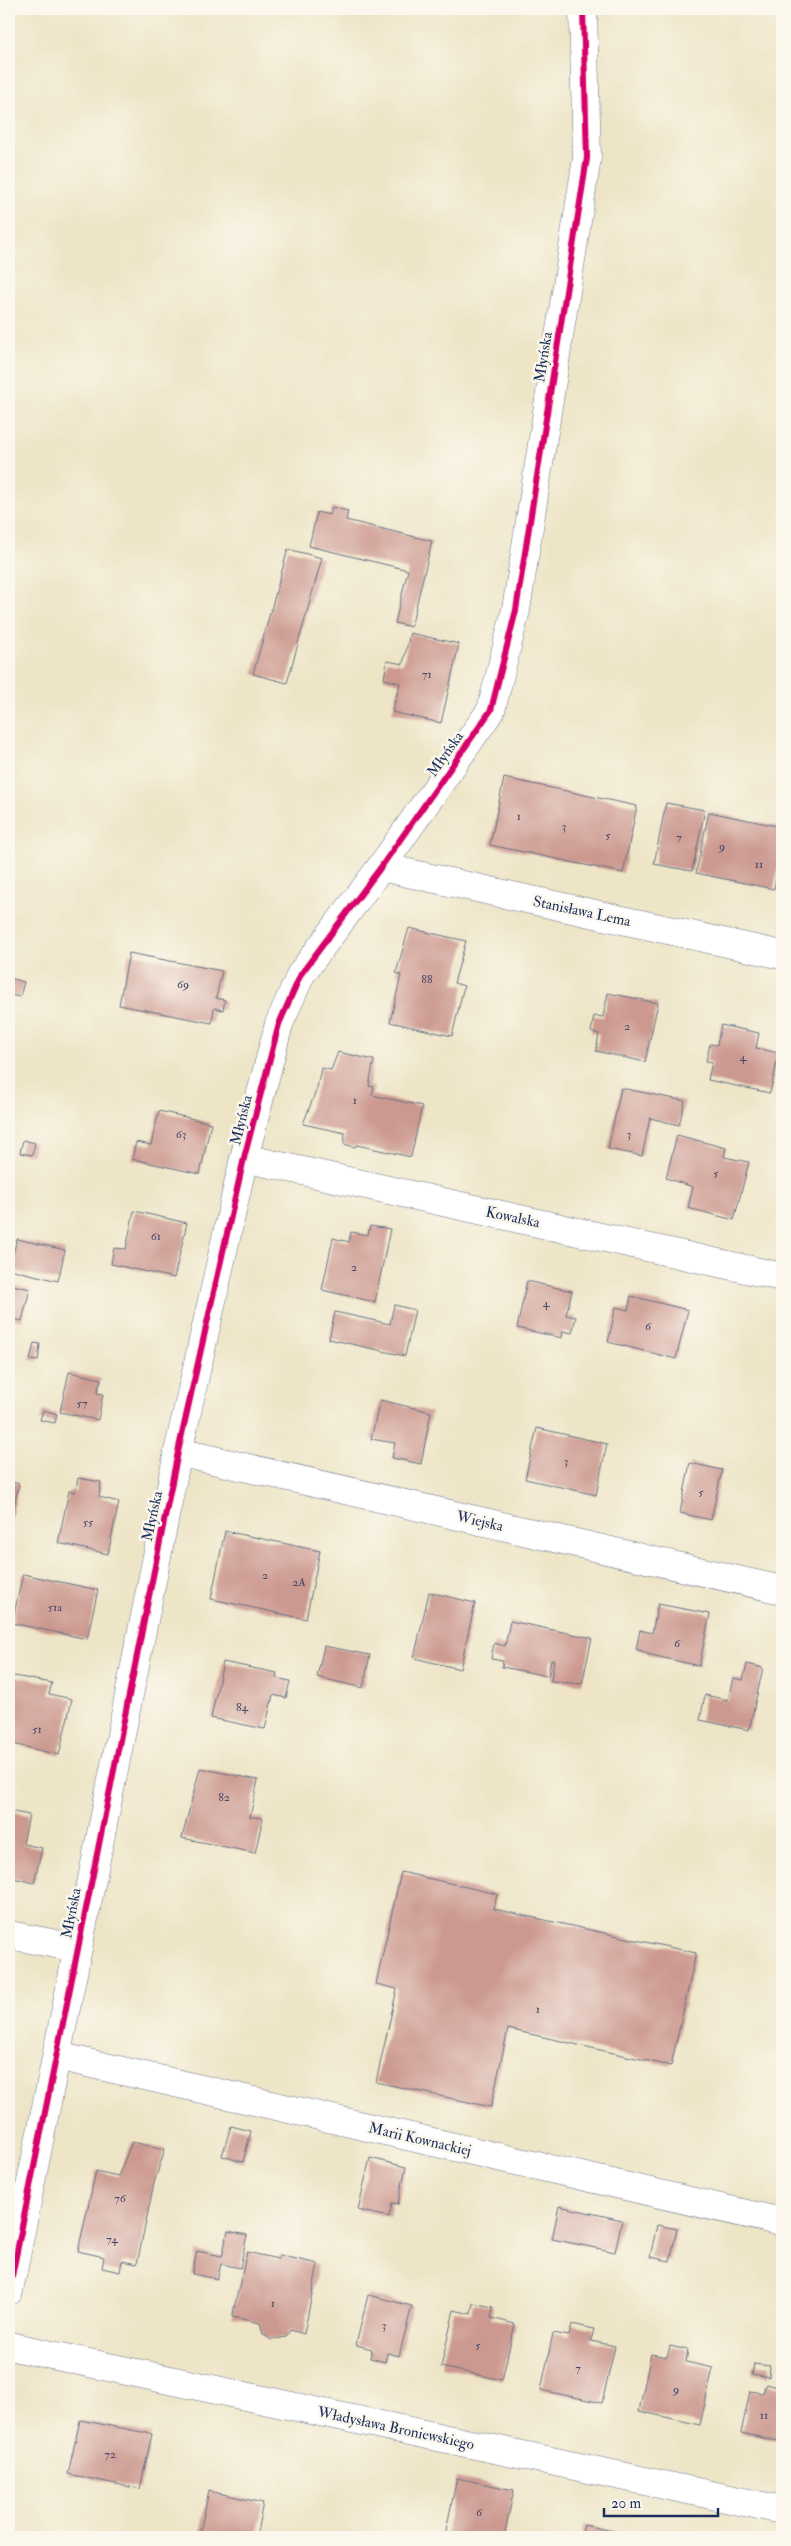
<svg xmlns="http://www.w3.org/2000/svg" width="791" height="2546" font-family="'IM FELL Double Pica',serif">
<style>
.building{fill:#cc9990}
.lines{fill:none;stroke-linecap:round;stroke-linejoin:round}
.minor-casing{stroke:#656f83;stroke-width:29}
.minor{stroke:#fff;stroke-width:28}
.cycleway-casing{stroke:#fbf7ec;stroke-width:9}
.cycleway{stroke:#d6006c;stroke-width:6}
.labels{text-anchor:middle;stroke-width:5;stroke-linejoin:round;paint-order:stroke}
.number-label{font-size:12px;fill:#474a6a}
.street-label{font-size:15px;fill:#1b2f5e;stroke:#fbf7ec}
</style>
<rect width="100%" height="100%" fill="#fbf7ec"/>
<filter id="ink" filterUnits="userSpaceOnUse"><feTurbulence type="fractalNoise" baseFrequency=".02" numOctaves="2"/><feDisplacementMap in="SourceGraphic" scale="10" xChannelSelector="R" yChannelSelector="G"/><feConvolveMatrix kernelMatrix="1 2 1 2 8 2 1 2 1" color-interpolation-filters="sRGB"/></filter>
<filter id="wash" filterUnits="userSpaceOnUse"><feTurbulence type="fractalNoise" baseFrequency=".0096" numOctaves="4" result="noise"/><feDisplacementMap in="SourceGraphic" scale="20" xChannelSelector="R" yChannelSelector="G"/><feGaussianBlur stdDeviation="1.12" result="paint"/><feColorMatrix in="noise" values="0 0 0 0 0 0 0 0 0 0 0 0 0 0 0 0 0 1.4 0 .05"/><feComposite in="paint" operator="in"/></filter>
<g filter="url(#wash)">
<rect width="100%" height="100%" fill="#eee5c7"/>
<g id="blocks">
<g class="building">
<path d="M 332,507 L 348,511 L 346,520 L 432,541 L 411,627 L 395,623 L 408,570 L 309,546 L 317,512 L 330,515 Z"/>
<path d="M 288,549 L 322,558 L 287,683 L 253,674 Z"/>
<path d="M 410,633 L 459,644 L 441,723 L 392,712 L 400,683 L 384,679 L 387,661 L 403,664 Z"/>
<path d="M 504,778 L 637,806 L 623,873 L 490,845 Z"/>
<path d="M 666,803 L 705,810 L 692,871 L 654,864 Z"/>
<path d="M 709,812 L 782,827 L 782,848 L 774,889 L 696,873 Z"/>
<path d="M 409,928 L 466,941 L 454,983 L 464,986 L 452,1036 L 390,1022 L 401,975 L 396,973 Z"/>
<path d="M 129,953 L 222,971 L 216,998 L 225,1000 L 223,1010 L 214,1008 L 212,1023 L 119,1005 Z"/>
<path d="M 9,978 L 24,982 L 20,997 L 9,995 Z"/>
<path d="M 608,993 L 658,1003 L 645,1062 L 596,1051 L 599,1034 L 591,1032 L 594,1016 L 603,1017 Z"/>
<path d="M 721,1025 L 759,1033 L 756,1048 L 779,1053 L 770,1093 L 708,1080 L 712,1062 L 706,1061 L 710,1044 L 717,1045 Z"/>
<path d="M 338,1052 L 374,1060 L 369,1086 L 374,1087 L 372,1095 L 422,1106 L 411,1157 L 357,1145 L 355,1147 L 344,1144 L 345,1133 L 303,1124 L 317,1088 L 321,1068 L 331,1070 Z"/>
<path d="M 621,1088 L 685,1101 L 679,1125 L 650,1118 L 642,1156 L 608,1149 Z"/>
<path d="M 159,1111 L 211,1123 L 200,1174 L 132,1159 L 136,1142 L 151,1145 Z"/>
<path d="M 677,1135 L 726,1148 L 724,1157 L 749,1162 L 734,1220 L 688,1208 L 693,1187 L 666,1178 Z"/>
<path d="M 23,1140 L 35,1143 L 32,1155 L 20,1153 Z"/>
<path d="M 134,1211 L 187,1223 L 174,1278 L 111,1264 L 114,1248 L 126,1249 Z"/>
<path d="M 370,1226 L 390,1229 L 375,1302 L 322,1290 L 333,1238 L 349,1242 L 351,1232 L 368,1235 Z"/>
<path d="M 17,1239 L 65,1250 L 58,1281 L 9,1269 Z"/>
<path d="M 527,1281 L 572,1291 L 566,1315 L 576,1317 L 572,1333 L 563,1331 L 562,1338 L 517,1328 Z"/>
<path d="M 9,1284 L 30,1289 L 22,1321 L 9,1318 Z"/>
<path d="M 631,1296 L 688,1310 L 676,1359 L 608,1342 L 616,1307 L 628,1310 Z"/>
<path d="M 394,1305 L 415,1310 L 405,1356 L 329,1339 L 335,1312 L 390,1324 Z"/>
<path d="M 34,1343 L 40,1344 L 38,1361 L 30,1360 Z"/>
<path d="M 69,1372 L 101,1379 L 97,1393 L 103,1394 L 98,1420 L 60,1412 Z"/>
<path d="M 380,1400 L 431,1412 L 421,1464 L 392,1458 L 395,1443 L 371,1439 Z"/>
<path d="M 43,1410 L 57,1414 L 55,1423 L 40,1420 Z"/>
<path d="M 537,1428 L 607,1444 L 596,1495 L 525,1479 Z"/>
<path d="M 690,1463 L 722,1470 L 711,1520 L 680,1513 Z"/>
<path d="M 78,1478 L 101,1482 L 99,1497 L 119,1502 L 108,1554 L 58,1543 L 69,1491 L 75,1492 Z"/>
<path d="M 9,1481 L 19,1484 L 10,1525 L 9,1525 Z"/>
<path d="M 225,1531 L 320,1551 L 306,1619 L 211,1599 Z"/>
<path d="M 23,1574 L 98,1590 L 87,1639 L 12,1623 Z"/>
<path d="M 429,1592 L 475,1603 L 460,1669 L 414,1658 Z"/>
<path d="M 658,1604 L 710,1614 L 699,1666 L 647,1654 L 648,1653 L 636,1649 L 640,1630 L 652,1633 Z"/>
<path d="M 510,1621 L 592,1638 L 582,1684 L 551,1681 L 554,1660 L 551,1660 L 548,1676 L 502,1667 L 503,1661 L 491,1659 L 494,1643 L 505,1646 Z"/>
<path d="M 324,1646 L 370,1655 L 363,1688 L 317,1677 Z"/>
<path d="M 223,1662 L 277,1673 L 276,1678 L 290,1681 L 286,1698 L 273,1695 L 265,1729 L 211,1718 Z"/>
<path d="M 747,1664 L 763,1668 L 749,1730 L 700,1720 L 705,1695 L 728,1700 L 733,1678 L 743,1680 Z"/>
<path d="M 9,1675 L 52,1683 L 49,1694 L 72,1699 L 59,1755 L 9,1743 L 9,1714 L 14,1693 L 9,1692 Z"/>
<path d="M 200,1768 L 258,1780 L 250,1817 L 263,1818 L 255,1853 L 182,1838 Z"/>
<path d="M 9,1811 L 29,1815 L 23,1844 L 42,1848 L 34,1883 L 9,1877 Z"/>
<path d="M 401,1872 L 497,1894 L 494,1909 L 696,1953 L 671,2066 L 508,2029 L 491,2107 L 376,2082 L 397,1989 L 376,1984 Z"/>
<path d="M 231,2126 L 251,2131 L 243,2162 L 222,2156 Z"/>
<path d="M 132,2142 L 165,2149 L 154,2183 L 137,2264 L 122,2261 L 120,2272 L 102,2268 L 104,2257 L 78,2251 L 96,2171 L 118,2176 Z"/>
<path d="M 370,2158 L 406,2167 L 398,2204 L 392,2203 L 389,2217 L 358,2210 Z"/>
<path d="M 559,2206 L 622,2220 L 615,2252 L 552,2239 Z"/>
<path d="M 657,2225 L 677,2229 L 670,2261 L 650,2257 Z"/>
<path d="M 228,2231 L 247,2235 L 240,2268 L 221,2264 L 217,2279 L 192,2274 L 197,2251 L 222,2256 Z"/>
<path d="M 247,2252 L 278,2259 L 279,2255 L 318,2264 L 304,2334 L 290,2330 L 286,2337 L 271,2340 L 263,2334 L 260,2323 L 232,2317 Z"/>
<path d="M 368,2295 L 412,2306 L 399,2356 L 387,2353 L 385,2362 L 370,2358 L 372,2349 L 356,2345 Z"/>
<path d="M 473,2303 L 493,2307 L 491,2318 L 515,2324 L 502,2380 L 441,2367 L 454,2310 L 471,2314 Z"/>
<path d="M 572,2324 L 594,2329 L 591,2341 L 615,2346 L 602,2403 L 541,2390 L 553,2333 L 569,2336 Z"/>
<path d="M 670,2346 L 688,2350 L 686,2362 L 713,2368 L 700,2425 L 639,2411 L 651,2354 L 667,2357 Z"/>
<path d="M 754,2364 L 770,2366 L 769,2377 L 752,2374 Z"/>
<path d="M 766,2384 L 780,2388 L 778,2397 L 782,2398 L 782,2442 L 741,2433 L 750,2391 L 763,2393 Z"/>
<path d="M 80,2420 L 152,2434 L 140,2489 L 68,2474 Z"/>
<path d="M 457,2478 L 514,2490 L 504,2537 L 457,2537 L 445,2535 Z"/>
<path d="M 209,2491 L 263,2503 L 256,2537 L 199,2537 Z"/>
<path d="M 584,2525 L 626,2534 L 625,2537 L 581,2537 Z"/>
</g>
</g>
</g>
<g filter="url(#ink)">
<use href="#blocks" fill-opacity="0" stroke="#656f83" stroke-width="1"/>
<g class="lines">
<defs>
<g id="minor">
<path d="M 381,867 L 782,955"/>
<path d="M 244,1158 L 782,1277"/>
<path d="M 178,1452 L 782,1590"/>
<path d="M 9,1935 L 77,1948"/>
<path d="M 57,2056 L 782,2222"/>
<path d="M 9,2291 L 178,1452 L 244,1158 L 279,1024 L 301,974 L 381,867 L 491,710 L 516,610 L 587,158 L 583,9"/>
<path d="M 9,2346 L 782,2510"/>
</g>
</defs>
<use href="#minor" class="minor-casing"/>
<use href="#minor" class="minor"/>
<defs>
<path id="cycleway" d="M 9,2291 L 178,1452 L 244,1158 L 279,1024 L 301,974 L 381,867 L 491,710 L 516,610 L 587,158 L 583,9"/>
</defs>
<use href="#cycleway" class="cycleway-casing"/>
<use href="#cycleway" class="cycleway"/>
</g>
</g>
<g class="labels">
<g class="number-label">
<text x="427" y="678">71</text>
<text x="519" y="820">1</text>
<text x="564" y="830">3</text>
<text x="608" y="839">5</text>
<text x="679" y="841">7</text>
<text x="722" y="850">9</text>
<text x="759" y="868">11</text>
<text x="427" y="983">88</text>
<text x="183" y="988">69</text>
<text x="627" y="1030">2</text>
<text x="743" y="1061">4</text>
<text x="355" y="1104">1</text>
<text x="181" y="1138">63</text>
<text x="629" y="1138">3</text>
<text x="716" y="1177">5</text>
<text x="156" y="1240">61</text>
<text x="354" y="1271">2</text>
<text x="546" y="1307">4</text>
<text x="648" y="1330">6</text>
<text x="82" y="1407">57</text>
<text x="566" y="1465">3</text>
<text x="701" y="1496">5</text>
<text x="88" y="1526">55</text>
<text x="265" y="1579">2</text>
<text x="299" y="1586">2A</text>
<text x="55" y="1611">51a</text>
<text x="677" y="1647">6</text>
<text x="242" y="1711">84</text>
<text x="37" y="1733">51</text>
<text x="224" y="1801">82</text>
<text x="538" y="2013">1</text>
<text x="120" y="2202">76</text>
<text x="112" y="2243">74</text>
<text x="273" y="2307">1</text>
<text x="384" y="2329">3</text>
<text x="478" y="2349">5</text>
<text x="578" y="2372">7</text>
<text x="676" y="2393">9</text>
<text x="764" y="2419">11</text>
<text x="110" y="2458">72</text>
<text x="479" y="2516">6</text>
</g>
<g class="street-label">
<text transform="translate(543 357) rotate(-81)" y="5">Młyńska</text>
<text transform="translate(445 754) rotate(-55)" y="5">Młyńska</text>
<text transform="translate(582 911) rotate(12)" y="5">Stanisława Lema</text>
<text transform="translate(241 1120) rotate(-76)" y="5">Młyńska</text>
<text transform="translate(513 1217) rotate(12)" y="5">Kowalska</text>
<text transform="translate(152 1516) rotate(-78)" y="5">Młyńska</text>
<text transform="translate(480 1521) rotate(13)" y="5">Wiejska</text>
<text transform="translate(71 1913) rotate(-79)" y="5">Młyńska</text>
<text transform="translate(420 2139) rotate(13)" y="5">Marii Kownackiej</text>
<text transform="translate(396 2428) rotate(12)" y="5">Władysława Broniewskiego</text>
</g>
</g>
<rect width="791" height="2546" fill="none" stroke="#fbf7ec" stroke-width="30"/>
<path d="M604 2508v8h114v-8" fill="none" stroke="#1b2f5e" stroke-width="2.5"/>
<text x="611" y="2508" font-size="15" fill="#1b2f5e" stroke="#fbf7ec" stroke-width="4" paint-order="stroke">20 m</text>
</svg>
